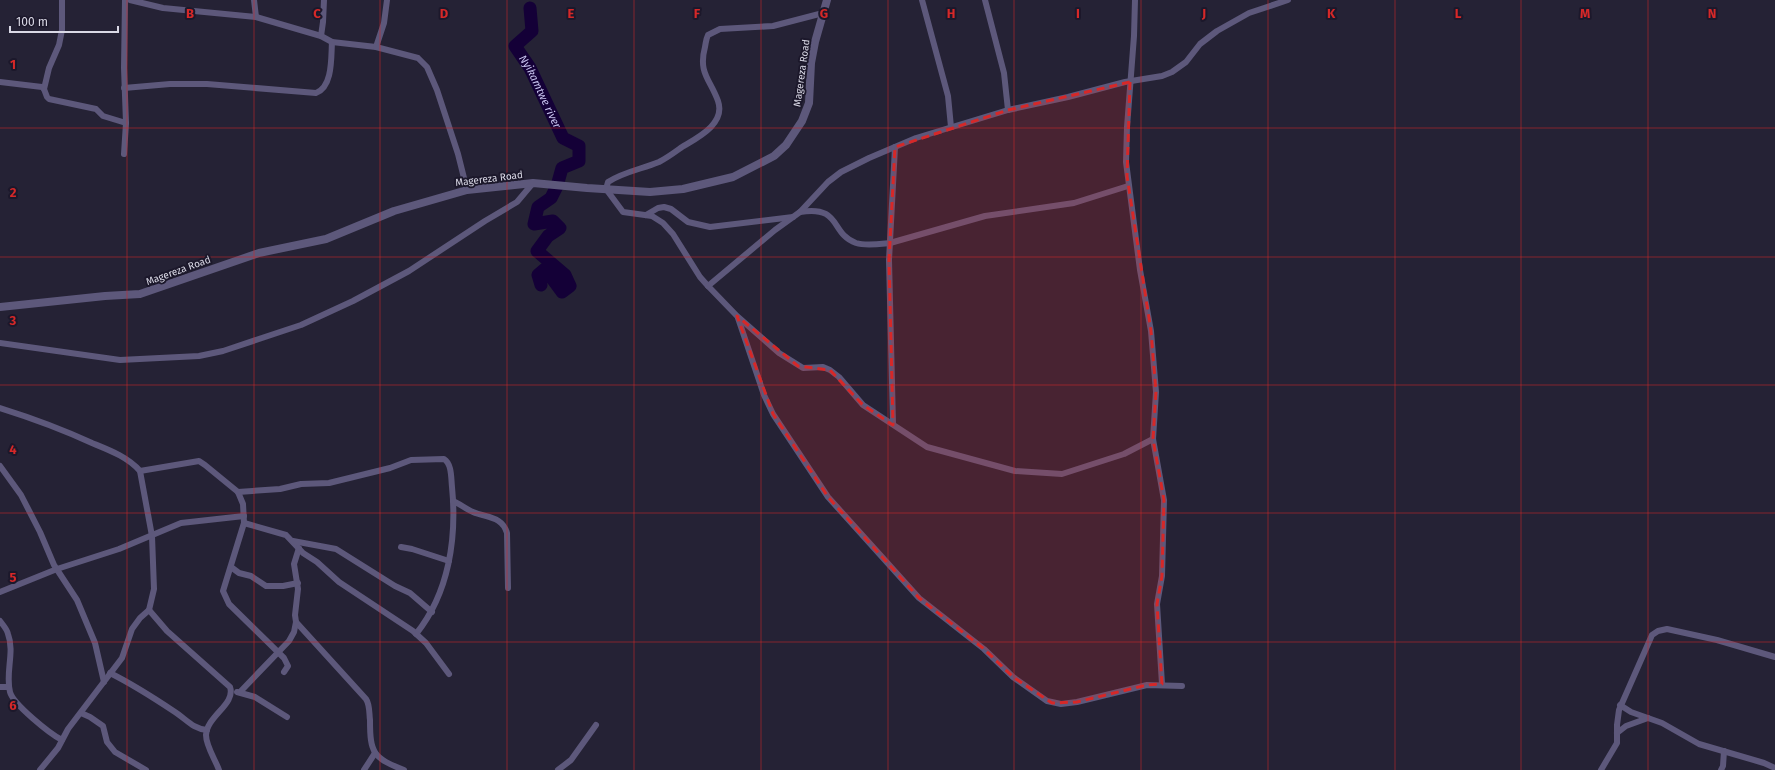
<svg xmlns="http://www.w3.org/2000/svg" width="1775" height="770" font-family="'Fira Sans',sans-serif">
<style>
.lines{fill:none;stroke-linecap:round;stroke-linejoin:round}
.river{stroke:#140037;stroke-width:13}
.minor{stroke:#5d587b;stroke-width:6}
.tertiary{stroke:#5d587b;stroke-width:8}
.marked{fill:#d62828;fill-opacity:0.2;stroke:#d62828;stroke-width:3;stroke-dasharray:8 5;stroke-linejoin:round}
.grid{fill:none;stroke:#d62828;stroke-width:1;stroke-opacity:0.55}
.labels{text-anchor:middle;stroke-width:4;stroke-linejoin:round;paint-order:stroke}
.street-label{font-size:10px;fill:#dad9e6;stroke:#1c182b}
.water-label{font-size:11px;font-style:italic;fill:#c8c3ef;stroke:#1c182b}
.grid-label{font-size:13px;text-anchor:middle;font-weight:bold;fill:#d62828;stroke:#1c182b;stroke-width:4;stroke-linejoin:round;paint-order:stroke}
</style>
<rect width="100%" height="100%" fill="#252235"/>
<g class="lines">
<path class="river" id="s1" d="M 530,8 L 532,31 L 515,46 L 530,68 L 563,138 L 579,146 L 579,161 L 562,168 L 557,186 L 551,198 L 538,207 L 534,224 L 553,221 L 560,228 L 548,236 L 537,251 L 565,275 L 570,286 L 562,292 L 545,269 L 538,275 L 541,285"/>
<g class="minor">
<path d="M 130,0 L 163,8 L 256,17 L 321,36 L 332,42 L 376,47 L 418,58 L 427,67 L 437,90 L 458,154 L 467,190"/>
<path d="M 254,0 L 256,17"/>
<path d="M 922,0 L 948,96 L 951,127"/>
<path d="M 985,0 L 1004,73 L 1008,110"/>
<path d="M 1135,0 L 1134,36 L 1127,127 L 1126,162 L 1140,270 L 1151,331 L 1156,392 L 1153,439 L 1164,500 L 1162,576 L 1157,604 L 1162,684"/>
<path d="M 823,13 L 773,26 L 720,29 L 708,35 C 706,39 706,42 705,47 C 698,73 710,79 718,101 C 726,124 697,138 682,147 C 675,152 667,158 659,162 C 642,169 623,172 608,182 L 606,189 L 623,212 L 652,216 L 663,223 L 673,234 L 700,277 L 708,286 L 737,316 L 779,353 L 803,368 L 823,367 L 830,370 L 839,377 L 863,405 L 927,447 L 1015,471 L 1062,474 L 1124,454 L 1153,439"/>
<path d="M 321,36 L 323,22 L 324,0"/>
<path d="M 376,47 L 384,23 L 387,0"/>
<path d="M 0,82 L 42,87 L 44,89 L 47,97 L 49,99 L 96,109 L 103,116 L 126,123"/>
<path d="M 124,88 L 170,84 L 207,84 L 316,93 C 333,87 331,57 332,42"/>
<path d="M 44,89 L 49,68 L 59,45 L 62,30 L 62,0"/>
<path d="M 124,154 L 126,123 L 124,68 L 125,0"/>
<path d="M 800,212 C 842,205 830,234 856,243 C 866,246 879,244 890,243 L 985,216 L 1074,203 L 1128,186"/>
<path d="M 646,215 L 658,208 L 664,207 L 671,209 L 688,222 L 710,227 L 793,217"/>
<path d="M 708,286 L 775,230 L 800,212 L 828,182 L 841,172 L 869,158 L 916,138 L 1008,110 L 1068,97 L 1125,82 L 1162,76 L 1172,72 L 1186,62 L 1200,44 L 1217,31 L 1249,13 L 1288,0"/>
<path d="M 738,318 L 764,395 L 773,414 L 828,497 L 919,598 L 984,649 L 1013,677 L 1047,701 L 1061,704 L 1077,702 L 1147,685 L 1182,686"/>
<path d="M 0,343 L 120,360 L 199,356 L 223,351 L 301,325 L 353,301 L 409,271 L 485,221 L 517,202 L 533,183"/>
<path d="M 0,408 C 32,418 62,429 92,443 C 109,450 128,457 140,471 L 152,536 L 154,589 L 149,610 L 140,618 L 132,629 L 122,658 L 68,729 L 58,748 L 40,770"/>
<path d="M 893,424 L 889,260 L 895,147"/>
<path d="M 0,466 L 21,495 L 40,532 L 54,565 L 77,600 L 95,643 L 104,682"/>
<path d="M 140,471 L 199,461 L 205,465 L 238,492 L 243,504 L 244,523 L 223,591 L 229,604 L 284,658 L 288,666 L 284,672"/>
<path d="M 238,492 L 280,489 L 301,484 L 329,483 L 390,468 L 411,460 L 444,459 C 452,464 451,478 452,487 C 457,538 449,593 416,634"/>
<path d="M 453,501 C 460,504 466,509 473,512 C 487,518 502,516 507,533 L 508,588"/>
<path d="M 244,523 L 286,535 L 303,553 L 317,562 L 339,582 L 413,631 L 426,643 L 449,674"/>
<path d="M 293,541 L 336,549 L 395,586 L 410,593 L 432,612"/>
<path d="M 401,547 L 412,549 L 449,561"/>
<path d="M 299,548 L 294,564 L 298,589 L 295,615 L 296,622 L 366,699 C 370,705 369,713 370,720 C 370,753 373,758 404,770"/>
<path d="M 231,567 L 239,573 L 251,576 L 266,586 L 283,586 L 298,583"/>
<path d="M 0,592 L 57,569 L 119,549 L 181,523 L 244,516"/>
<path d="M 149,610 L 167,631 L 230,687 C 236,704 207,716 206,735 C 206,746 215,759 219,770"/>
<path d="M 0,621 C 3,625 7,629 8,634 C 15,652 5,673 10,692 C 13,704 50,734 62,740"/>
<path d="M 110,673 C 132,684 154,698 175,712 C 186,719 193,729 207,730"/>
<path d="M 0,687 L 9,687"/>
<path d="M 237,692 L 255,697 L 287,717"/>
<path d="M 240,692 L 289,641 L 294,632 L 296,622"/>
<path d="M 1620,705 L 1631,712 L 1662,723 L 1699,744 L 1764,763 L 1775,768"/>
<path d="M 81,713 L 90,717 L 103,726 L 107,742 L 115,752 L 146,770"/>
<path d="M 1617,733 L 1626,726 L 1648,718"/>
<path d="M 364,770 L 375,753"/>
<path d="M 558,770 L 571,760 L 596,725"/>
<path d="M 1601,770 L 1617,743 L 1617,725 L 1619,710 L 1652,635 L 1658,631 L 1667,629 L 1717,640 L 1775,657"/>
<path d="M 1721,770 L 1723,766 L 1724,751"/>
</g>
<path class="tertiary" d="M 0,307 L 105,296 L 140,294 L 259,253 L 326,239 L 394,211 L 467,190 L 533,183 L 587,188 L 650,192 L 683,189 L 733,177 L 774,156 L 786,145 L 802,121 L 809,103 L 811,63 L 815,42 L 827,0"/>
</g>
<path class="marked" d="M 1130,82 L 1127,176 L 1151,331 L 1156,392 L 1153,439 L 1164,500 L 1162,576 L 1157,604 L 1162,684 L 1147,685 L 1077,702 L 1052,703 L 1013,677 L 984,649 L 919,598 L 828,497 L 773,414 L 737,316 L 798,366 L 830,370 L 863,405 L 893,425 L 889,260 L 895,147 L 1008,110 Z"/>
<path class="grid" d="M 127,0 L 127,770M 254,0 L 254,770M 380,0 L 380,770M 507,0 L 507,770M 634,0 L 634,770M 761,0 L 761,770M 888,0 L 888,770M 1014,0 L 1014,770M 1141,0 L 1141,770M 1268,0 L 1268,770M 1395,0 L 1395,770M 1521,0 L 1521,770M 1648,0 L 1648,770M 0,128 L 1775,128M 0,257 L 1775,257M 0,385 L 1775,385M 0,513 L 1775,513M 0,642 L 1775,642"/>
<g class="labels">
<g class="street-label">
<text transform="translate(801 73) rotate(-82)" y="4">Magereza Road</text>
<text transform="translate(489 178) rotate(-7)" y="4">Magereza Road</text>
<text transform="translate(178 270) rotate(-20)" y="4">Magereza Road</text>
</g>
<g class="water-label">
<text dy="4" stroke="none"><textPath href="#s1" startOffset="98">Nyikamtwe river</textPath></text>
</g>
</g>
<g class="grid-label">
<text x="190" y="18">B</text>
<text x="317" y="18">C</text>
<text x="444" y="18">D</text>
<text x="571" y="18">E</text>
<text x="697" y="18">F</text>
<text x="824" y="18">G</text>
<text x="951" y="18">H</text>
<text x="1078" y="18">I</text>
<text x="1204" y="18">J</text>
<text x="1331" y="18">K</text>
<text x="1458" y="18">L</text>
<text x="1585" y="18">M</text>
<text x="1712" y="18">N</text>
<text x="13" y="69">1</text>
<text x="13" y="197">2</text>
<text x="13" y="325">3</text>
<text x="13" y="454">4</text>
<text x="13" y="582">5</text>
<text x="13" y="710">6</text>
</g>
<path d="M10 26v6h108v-6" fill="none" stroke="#dad9e6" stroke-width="2"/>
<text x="16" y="26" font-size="12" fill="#dad9e6" stroke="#1c182b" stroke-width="3" paint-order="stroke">100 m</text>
</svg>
